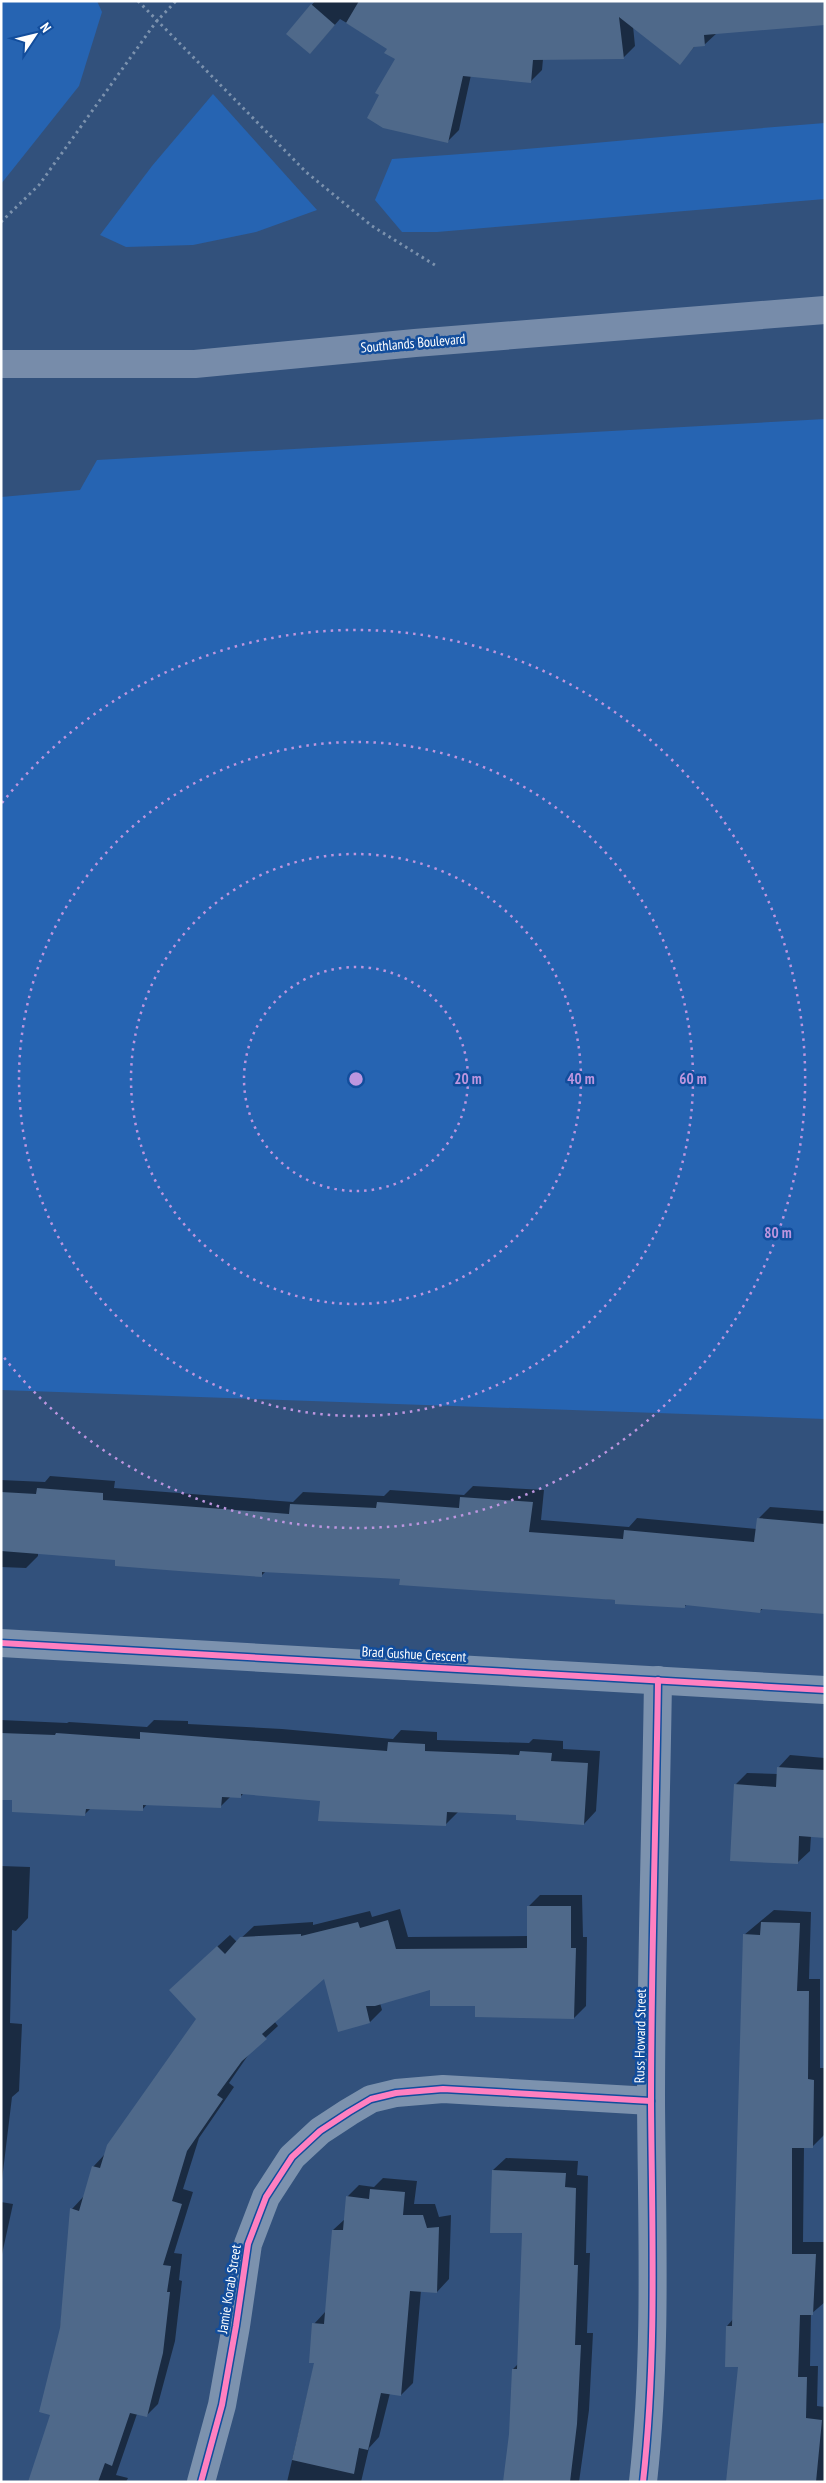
<svg xmlns="http://www.w3.org/2000/svg" width="826" height="2483" font-family="'PT Sans Narrow',sans-serif">
<style>
.green{fill:#2664b2}
.shadow{fill:#0007}
.building{fill:#4f698a}
.lines{fill:none;stroke-linecap:round;stroke-linejoin:round}
.path{stroke:#7c92ae;stroke-width:3;stroke-dasharray:2.5 4;stroke-linecap:butt}
.minor{stroke:#7c92ae;stroke-width:28}
.secondary{stroke:#778caa;stroke-width:28}
.cycleway-casing{stroke:#124d9c;stroke-width:9}
.cycleway{stroke:#ff80c0;stroke-width:6}
.ring{fill:none;stroke:#bd96df;stroke-width:2.5;stroke-dasharray:2.5 5}
.labels{text-anchor:middle;stroke-width:5;stroke-linejoin:round;paint-order:stroke}
.street-label{font-size:14px;fill:#fff;stroke:#124d9c}
.centre{fill:#bd96df;stroke:#124d9c;stroke-width:2.5}
.ring-label{font-size:15px;text-anchor:middle;font-weight:bold;fill:#bd96df;stroke:#124d9c;stroke-width:5;stroke-linejoin:round;paint-order:stroke}
</style>
<rect width="100%" height="100%" fill="#32517c"/>
<g class="green">
<path d="M 1,1 L 97,1 L 102,12 L 79,86 L 1,184 Z"/>
<path d="M 213,94 L 317,210 L 256,232 L 193,245 L 126,247 L 100,235 L 152,166 Z"/>
<path d="M 825,123 L 825,199 L 437,232 L 402,232 L 375,200 L 392,159 C 537,150 681,134 825,123 Z"/>
<path d="M 825,419 L 825,1419 L 1,1390 L 1,497 L 80,490 L 97,460 Z"/>
</g>
<g class="shadow">
<path d="M 315,1 L 825,1 L 825,34 L 824,24 L 717,33 L 704,45 L 696,45 L 679,64 L 633,26 L 635,46 L 623,58 L 543,59 L 542,70 L 531,81 L 471,75 L 459,130 L 448,141 L 381,95 L 396,58 L 389,48 L 340,19 L 310,53 L 288,34 Z"/>
<path d="M 50,1476 L 115,1481 L 114,1488 L 293,1502 L 303,1492 L 384,1496 L 390,1490 L 464,1495 L 473,1486 L 544,1490 L 541,1520 L 629,1527 L 637,1518 L 757,1529 L 758,1519 L 770,1507 L 825,1511 L 825,1612 L 764,1608 L 760,1611 L 687,1604 L 684,1607 L 401,1578 L 266,1571 L 261,1576 L 116,1558 L 38,1553 L 38,1556 L 26,1568 L 1,1567 L 1,1480 L 45,1482 Z"/>
<path d="M 1,1720 L 67,1723 L 69,1722 L 147,1727 L 154,1720 L 188,1721 L 188,1724 L 282,1729 L 393,1739 L 401,1730 L 437,1732 L 437,1740 L 529,1743 L 533,1739 L 563,1741 L 563,1749 L 600,1751 L 596,1811 L 584,1824 L 518,1813 L 458,1812 L 445,1825 L 321,1800 L 244,1793 L 240,1797 L 231,1796 L 221,1806 L 148,1803 L 142,1810 L 91,1808 L 84,1815 L 13,1799 L 1,1799 Z"/>
<path d="M 790,1755 L 825,1758 L 825,1837 L 811,1836 L 810,1851 L 797,1863 L 735,1785 L 747,1773 L 778,1774 L 778,1768 Z"/>
<path d="M 1,1866 L 30,1867 L 28,1918 L 16,1931 L 12,1930 L 10,2023 L 22,2024 L 19,2091 L 12,2097 L 1,2188 Z"/>
<path d="M 540,1895 L 582,1895 L 583,1937 L 587,1937 L 586,2006 L 574,2018 L 476,2005 L 431,1988 L 380,2003 L 382,2010 L 370,2022 L 324,1976 L 274,2021 L 278,2026 L 251,2051 L 229,2083 L 234,2087 L 199,2138 L 183,2189 L 193,2192 L 174,2253 L 182,2254 L 179,2280 L 182,2281 L 175,2341 L 158,2404 L 146,2416 L 137,2414 L 116,2475 L 128,2478 L 126,2482 L 29,2482 L 52,2414 L 72,2209 L 84,2196 L 93,2167 L 105,2154 L 197,2019 L 183,1978 L 230,1935 L 237,1942 L 254,1926 L 313,1922 L 313,1925 L 370,1911 L 372,1917 L 400,1909 L 408,1937 L 528,1936 L 528,1907 Z"/>
<path d="M 774,1910 L 811,1912 L 809,1979 L 820,1979 L 820,2068 L 825,2068 L 824,2135 L 812,2147 L 804,2147 L 803,2242 L 825,2242 L 825,2302 L 811,2314 L 810,2366 L 818,2366 L 817,2406 L 825,2407 L 825,2482 L 727,2482 L 739,2366 L 727,2326 L 733,2319 L 744,1935 Z"/>
<path d="M 506,2158 L 578,2161 L 577,2175 L 588,2176 L 586,2253 L 590,2253 L 587,2333 L 593,2333 L 589,2410 L 579,2482 L 504,2482 L 510,2434 L 513,2369 L 518,2364 L 523,2232 L 493,2170 Z"/>
<path d="M 383,2178 L 417,2181 L 414,2204 L 435,2204 L 439,2217 L 451,2215 L 449,2279 L 437,2292 L 421,2290 L 413,2383 L 401,2395 L 390,2393 L 379,2437 L 369,2448 L 361,2482 L 287,2482 L 315,2362 L 314,2324 L 326,2311 L 333,2230 L 345,2219 L 347,2197 L 359,2185 L 374,2187 Z"/>
<path d="M 1,2202 L 13,2204 L 1,2259 Z"/>
</g>
<g class="building">
<path d="M 359,1 L 825,1 L 825,25 L 704,35 L 705,46 L 694,47 L 680,65 L 619,17 L 624,59 L 533,60 L 531,83 L 463,76 L 448,143 L 383,128 L 367,118 L 379,95 L 375,93 L 395,59 L 384,53 L 387,49 L 346,23 Z"/>
<path d="M 311,4 L 335,25 L 310,54 L 286,34 Z"/>
<path d="M 37,1488 L 103,1493 L 103,1500 L 289,1514 L 290,1504 L 376,1508 L 377,1502 L 459,1508 L 460,1497 L 533,1502 L 529,1532 L 623,1539 L 624,1530 L 754,1542 L 757,1518 L 825,1524 L 825,1614 L 761,1609 L 760,1613 L 685,1605 L 685,1608 L 615,1604 L 615,1600 L 399,1585 L 400,1579 L 262,1572 L 262,1577 L 179,1571 L 115,1566 L 115,1560 L 1,1551 L 1,1492 L 36,1494 Z"/>
<path d="M 140,1732 L 387,1751 L 388,1742 L 425,1744 L 425,1751 L 519,1755 L 520,1751 L 552,1753 L 551,1761 L 588,1763 L 584,1825 L 516,1820 L 516,1815 L 447,1812 L 446,1826 L 318,1821 L 320,1801 L 241,1794 L 241,1798 L 222,1797 L 221,1808 L 143,1805 L 143,1811 L 86,1809 L 85,1816 L 12,1812 L 12,1800 L 1,1800 L 1,1733 L 55,1735 L 56,1733 L 140,1739 Z"/>
<path d="M 777,1767 L 825,1770 L 825,1838 L 799,1836 L 798,1864 L 730,1861 L 734,1784 L 776,1787 Z"/>
<path d="M 527,1906 L 571,1906 L 571,1948 L 576,1948 L 574,2019 L 475,2017 L 475,2006 L 430,2006 L 430,1990 L 375,2006 L 366,2006 L 370,2023 L 338,2032 L 324,1979 L 262,2034 L 267,2039 L 242,2061 L 217,2095 L 223,2099 L 187,2151 L 172,2201 L 182,2204 L 163,2265 L 171,2266 L 167,2292 L 170,2292 L 163,2353 L 147,2417 L 130,2413 L 112,2466 L 105,2463 L 98,2482 L 28,2482 L 50,2415 L 39,2412 L 60,2328 L 70,2208 L 79,2211 L 92,2166 L 100,2168 L 107,2145 L 196,2019 L 169,1990 L 217,1946 L 225,1954 L 240,1937 L 301,1934 L 301,1936 L 358,1922 L 360,1928 L 388,1920 L 396,1949 L 527,1948 Z"/>
<path d="M 761,1922 L 800,1923 L 797,1991 L 809,1991 L 808,2079 L 814,2080 L 813,2148 L 792,2148 L 792,2254 L 816,2254 L 813,2315 L 800,2315 L 798,2377 L 807,2377 L 806,2418 L 822,2420 L 816,2482 L 726,2482 L 738,2367 L 725,2367 L 726,2326 L 732,2326 L 743,1934 L 760,1935 Z"/>
<path d="M 492,2170 L 566,2173 L 565,2187 L 576,2188 L 574,2265 L 578,2265 L 575,2345 L 581,2345 L 577,2424 L 570,2482 L 503,2482 L 509,2434 L 512,2369 L 517,2369 L 522,2233 L 490,2233 Z"/>
<path d="M 370,2189 L 405,2192 L 403,2215 L 423,2215 L 427,2228 L 439,2227 L 437,2293 L 410,2291 L 401,2396 L 381,2393 L 368,2450 L 359,2448 L 354,2474 L 292,2460 L 314,2363 L 309,2363 L 312,2323 L 324,2324 L 332,2230 L 343,2230 L 346,2196 L 369,2199 Z"/>
</g>
<g class="lines">
<g class="path">
<path d="M 138,1 L 306,172 L 372,226 L 438,267"/>
<path d="M 1,222 L 39,185 L 156,22 L 176,1"/>
</g>
<g class="minor">
<path d="M 1,1643 L 825,1690"/>
<path d="M 201,2482 L 222,2405 L 236,2326 L 248,2244 L 266,2197 L 292,2157 L 320,2131 L 349,2112 L 371,2099 L 396,2093 L 443,2089 L 651,2101"/>
<path d="M 643,2482 C 657,2356 652,2229 651,2103 C 651,1962 656,1821 658,1680"/>
</g>
<path class="secondary" d="M 1,364 L 195,364 L 415,343 L 825,310"/>
<defs>
<g id="cycleway">
<path d="M 1,1643 L 825,1690"/>
<path d="M 201,2482 L 222,2405 L 236,2326 L 248,2244 L 266,2197 L 292,2157 L 320,2131 L 349,2112 L 371,2099 L 396,2093 L 443,2089 L 651,2101"/>
<path d="M 643,2482 C 657,2356 652,2229 651,2103 C 651,1962 656,1821 658,1680"/>
</g>
</defs>
<use href="#cycleway" class="cycleway-casing"/>
<use href="#cycleway" class="cycleway"/>
</g>
<g class="ring">
<circle cx="356" cy="1079" r="112"/>
<circle cx="356" cy="1079" r="225"/>
<circle cx="356" cy="1079" r="337"/>
<path d="M2 803A449 449 0 1 1 2 1355"/>
</g>
<g class="labels">
<g class="street-label">
<text transform="translate(413 343) rotate(-5)" y="5">Southlands Boulevard</text>
<text transform="translate(414 1654) rotate(3)" y="5">Brad Gushue Crescent</text>
<text transform="translate(640 2036) rotate(-89)" y="5">Russ Howard Street</text>
<text transform="translate(229 2289) rotate(-81)" y="5">Jamie Korab Street</text>
</g>
</g>
<circle cx="356" cy="1079" r="8" class="centre"/>
<g class="ring-label">
<text x="468" y="1084">20 m</text>
<text x="581" y="1084">40 m</text>
<text x="693" y="1084">60 m</text>
<text x="778" y="1238">80 m</text>
</g>
<rect width="826" height="2483" fill="none" stroke="#ffffff" stroke-width="5"/>
<g transform="translate(35 35) rotate(55)" stroke="#124d9c" stroke-width="4" paint-order="stroke">
<path d="M0-4L9 19L0 12L-9 19Z" fill="#ffffff"/>
<text y="-8" font-size="14" font-weight="bold" text-anchor="middle" fill="#ffffff">N</text>
</g>
</svg>
